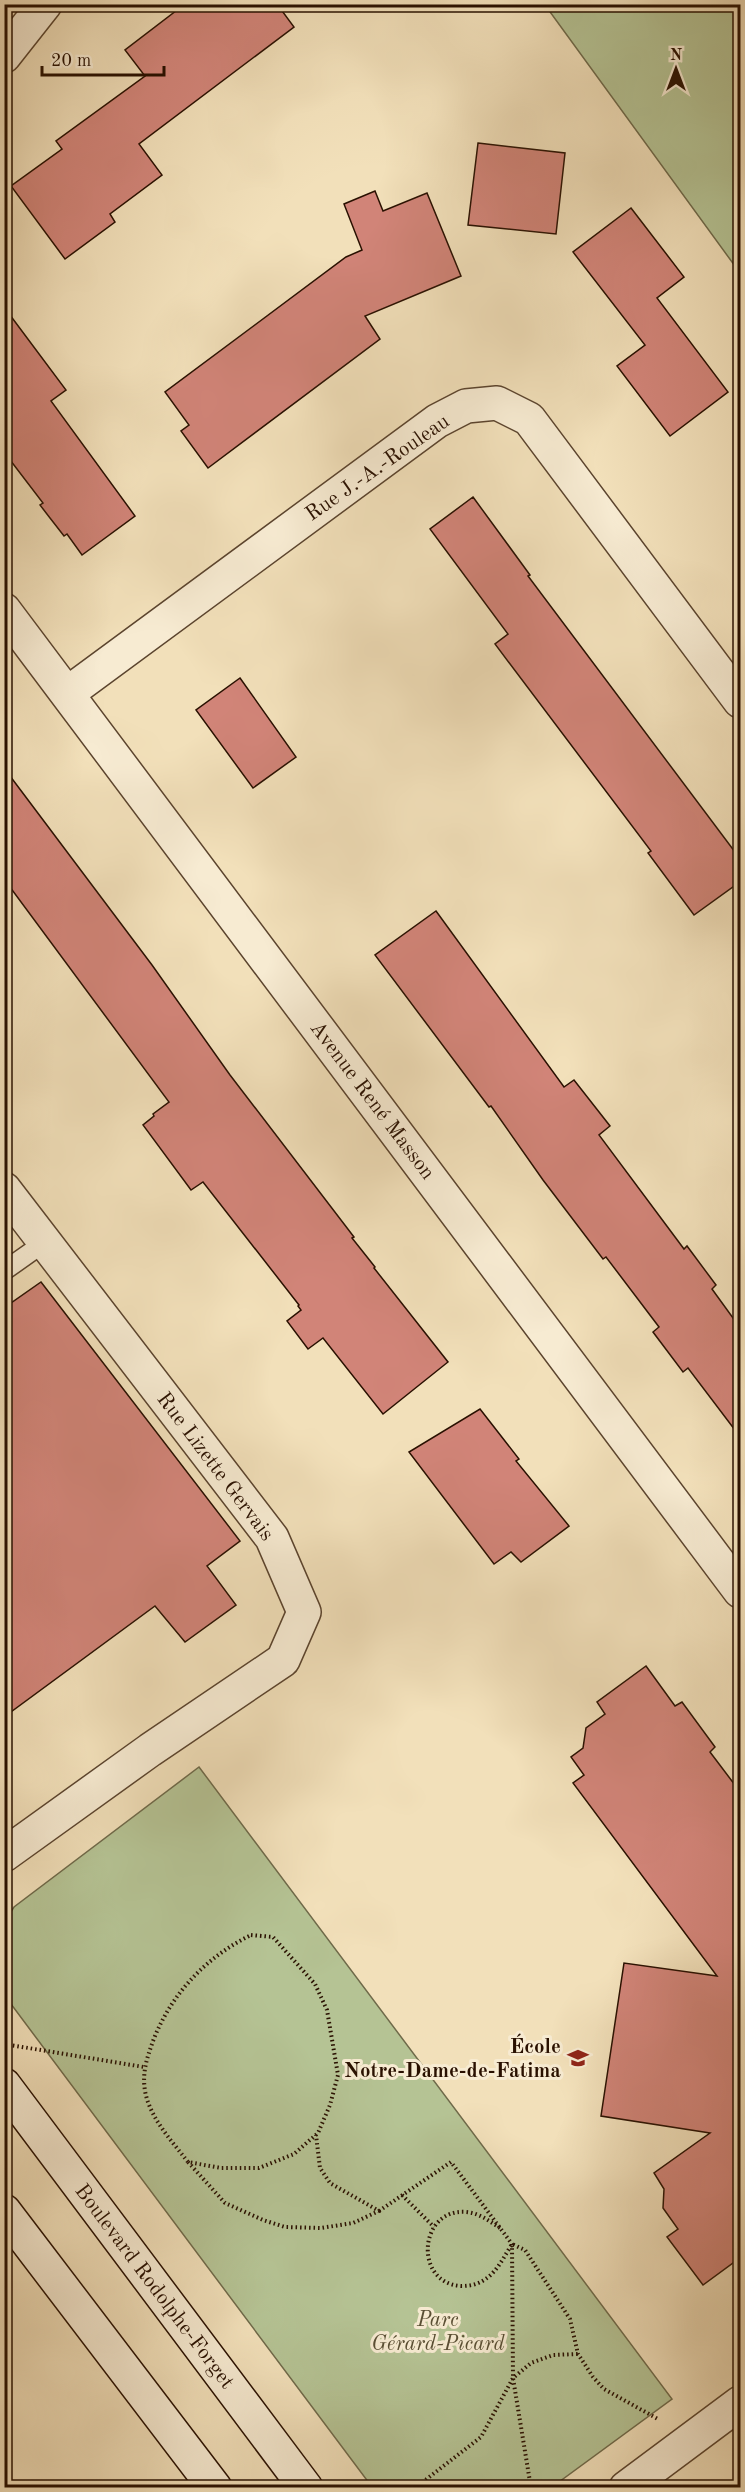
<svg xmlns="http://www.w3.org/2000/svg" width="745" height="2492" font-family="'Old Standard TT',serif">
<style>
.green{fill:#b5c394;stroke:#6f6a4a;stroke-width:1.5}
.building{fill:#d18478;stroke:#291000;stroke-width:1.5}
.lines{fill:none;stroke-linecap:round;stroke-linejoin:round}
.lane-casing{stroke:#5b442e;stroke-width:21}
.street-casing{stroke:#5b442e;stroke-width:36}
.secondary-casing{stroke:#291000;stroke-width:36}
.path{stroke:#291000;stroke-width:4;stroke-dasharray:1.5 3;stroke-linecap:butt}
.lane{stroke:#f7ebd2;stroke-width:18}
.street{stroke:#f7ebd2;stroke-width:33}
.secondary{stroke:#f7ebd2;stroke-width:33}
.labels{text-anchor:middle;stroke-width:6;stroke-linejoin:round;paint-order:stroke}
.street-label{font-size:21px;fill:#291000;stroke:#f7ebd2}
.poi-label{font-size:21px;font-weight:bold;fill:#291000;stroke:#f7ebd2;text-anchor:end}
.park-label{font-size:21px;font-style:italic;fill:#5a4f34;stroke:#f7ebd2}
</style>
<rect width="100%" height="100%" fill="#f2e0ba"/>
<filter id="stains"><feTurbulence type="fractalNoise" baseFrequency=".00333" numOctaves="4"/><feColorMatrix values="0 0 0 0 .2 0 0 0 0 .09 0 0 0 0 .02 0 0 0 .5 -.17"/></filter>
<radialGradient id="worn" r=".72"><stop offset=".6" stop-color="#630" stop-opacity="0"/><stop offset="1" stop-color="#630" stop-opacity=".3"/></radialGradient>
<g class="green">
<path d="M 545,5 L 740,5 L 740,273 Z"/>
<path d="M 199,1767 L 672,2399 L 552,2487 L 372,2487 L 5,1996 L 5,1921 L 14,1907 Z"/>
</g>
<g class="building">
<path d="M 185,4 L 277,4 L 294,27 L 139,144 L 162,175 L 110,214 L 115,222 L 65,259 L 11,186 L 62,149 L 56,141 L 145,76 L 125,50 Z"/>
<path d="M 478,143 L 565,153 L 556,234 L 468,225 Z"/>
<path d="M 375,191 L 383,211 L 427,193 L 461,276 L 365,316 L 380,339 L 208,468 L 181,431 L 189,425 L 165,392 L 346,257 L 362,250 L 344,204 Z"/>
<path d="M 631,208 L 684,277 L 657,298 L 728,392 L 670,436 L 617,366 L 645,345 L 573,252 Z"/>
<path d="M 4,307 L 66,390 L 51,401 L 135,516 L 82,555 L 67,534 L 64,536 L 50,518 L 40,505 L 43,503 L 4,452 Z"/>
<path d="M 473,497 L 530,575 L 528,576 L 741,860 L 741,881 L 694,915 L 648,853 L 651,851 L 495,644 L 508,634 L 430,529 Z"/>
<path d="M 240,678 L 296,757 L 253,788 L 196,710 Z"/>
<path d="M 4,768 L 152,965 L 230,1075 L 354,1237 L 352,1238 L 375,1267 L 374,1268 L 448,1362 L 383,1414 L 323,1338 L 308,1349 L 287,1321 L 301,1310 L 298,1306 L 299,1305 L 203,1182 L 191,1190 L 143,1125 L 154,1116 L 153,1114 L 169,1102 L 4,879 Z"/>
<path d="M 436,911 L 564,1087 L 574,1080 L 610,1126 L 599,1135 L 684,1249 L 687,1246 L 716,1285 L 712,1289 L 741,1329 L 741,1438 L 688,1368 L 683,1372 L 653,1332 L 659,1327 L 606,1257 L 603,1259 L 543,1180 L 491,1106 L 489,1107 L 375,955 Z"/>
<path d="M 41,1282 L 240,1541 L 207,1566 L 236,1605 L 185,1642 L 155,1606 L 4,1717 L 4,1308 Z"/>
<path d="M 480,1409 L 519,1459 L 516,1461 L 569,1526 L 521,1562 L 511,1552 L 494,1564 L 409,1452 Z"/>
<path d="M 646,1666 L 675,1706 L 682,1702 L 715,1747 L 710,1752 L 741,1793 L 741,2257 L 703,2285 L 667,2237 L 678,2229 L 663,2208 L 664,2189 L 654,2173 L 710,2133 L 601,2116 L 624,1963 L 717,1976 L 573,1783 L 584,1775 L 571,1757 L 583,1748 L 586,1728 L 605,1714 L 597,1702 Z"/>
</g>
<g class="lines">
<defs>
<path id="lane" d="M 4,1271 L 45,1242"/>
<g id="street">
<path d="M 4,56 L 45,4"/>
<path d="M 4,610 L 740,1591"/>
<path d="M 68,693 L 437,421 L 466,406 L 497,403 L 529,419 L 740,701"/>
<path d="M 4,1189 L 272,1538 L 304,1612 L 283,1660 L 150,1750 L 4,1855"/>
<path d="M 626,2488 L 740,2403"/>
</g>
<g id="secondary">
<path d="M 4,2085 L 306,2488"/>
<path d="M 4,2211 L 215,2488"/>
</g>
</defs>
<use href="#lane" class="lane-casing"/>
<use href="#street" class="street-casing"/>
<use href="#secondary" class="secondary-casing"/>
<g class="path">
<path d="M 251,1935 L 273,1937 L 315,1984 L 327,2010 L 338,2075 L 330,2105 L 318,2133 L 294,2154 L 259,2168 L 221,2168 L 188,2162 C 171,2140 150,2118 145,2091 C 142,2072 147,2058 153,2041 C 171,1994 206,1957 251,1935 Z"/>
<path d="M 4,2044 L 144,2067"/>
<path d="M 188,2162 L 225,2203 L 263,2220 L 285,2227 L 321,2228 L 353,2223 L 379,2211 L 330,2183 L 320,2168 L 316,2135"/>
<path d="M 402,2195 L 434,2227"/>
<path d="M 379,2211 L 451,2162 L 512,2244 L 513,2378 L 531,2488"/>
<path d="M 500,2228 C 489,2221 479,2213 466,2212 C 419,2208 413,2283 461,2286 C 471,2286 479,2284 487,2278 C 498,2270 505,2255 512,2244 L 525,2250 L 570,2319 L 578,2354 L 593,2377 L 604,2389 L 658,2419"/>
<path d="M 415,2488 L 481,2437 L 513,2378 L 531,2363 L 553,2355 L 578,2354"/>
</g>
<use href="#lane" class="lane"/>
<use href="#street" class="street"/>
<use href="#secondary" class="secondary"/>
</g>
<defs>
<symbol id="school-bare" viewBox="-9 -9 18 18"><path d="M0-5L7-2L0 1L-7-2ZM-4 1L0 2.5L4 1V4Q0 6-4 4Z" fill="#8f2418" stroke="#f7ebd2" stroke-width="2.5" paint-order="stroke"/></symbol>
</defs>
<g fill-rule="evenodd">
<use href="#school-bare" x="563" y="2043" width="30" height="30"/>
</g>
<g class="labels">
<g class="street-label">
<text transform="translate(377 467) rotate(-35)" y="7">Rue J.-A.-Rouleau</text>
<text transform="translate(373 1100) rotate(53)" y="7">Avenue René Masson</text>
<text transform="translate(216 1466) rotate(53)" y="7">Rue Lizette Gervais</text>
<text transform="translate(155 2286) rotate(53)" y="7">Boulevard Rodolphe-Forget</text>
</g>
<g class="poi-label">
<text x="561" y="2053">École<tspan x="561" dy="24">Notre-Dame-de-Fatima</tspan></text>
</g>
<g class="park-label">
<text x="438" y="2326">Parc<tspan x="438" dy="24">Gérard-Picard</tspan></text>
</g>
</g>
<rect width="745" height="2492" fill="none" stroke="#f2e0ba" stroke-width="24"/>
<rect x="6" y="6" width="733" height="2480" fill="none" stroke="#291000" stroke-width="3"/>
<rect x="12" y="12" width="721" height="2468" fill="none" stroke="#291000" stroke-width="1.5"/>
<g transform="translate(676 69)" stroke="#f7ebd2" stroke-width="4.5" paint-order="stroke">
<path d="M0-4.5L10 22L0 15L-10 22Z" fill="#291000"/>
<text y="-9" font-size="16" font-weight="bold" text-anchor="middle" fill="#291000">N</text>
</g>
<path d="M42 66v9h122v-9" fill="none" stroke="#291000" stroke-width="3"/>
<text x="51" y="66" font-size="18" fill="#291000" stroke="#f7ebd2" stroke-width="4.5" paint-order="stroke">20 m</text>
<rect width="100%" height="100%" filter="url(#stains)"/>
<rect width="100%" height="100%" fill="url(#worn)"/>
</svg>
